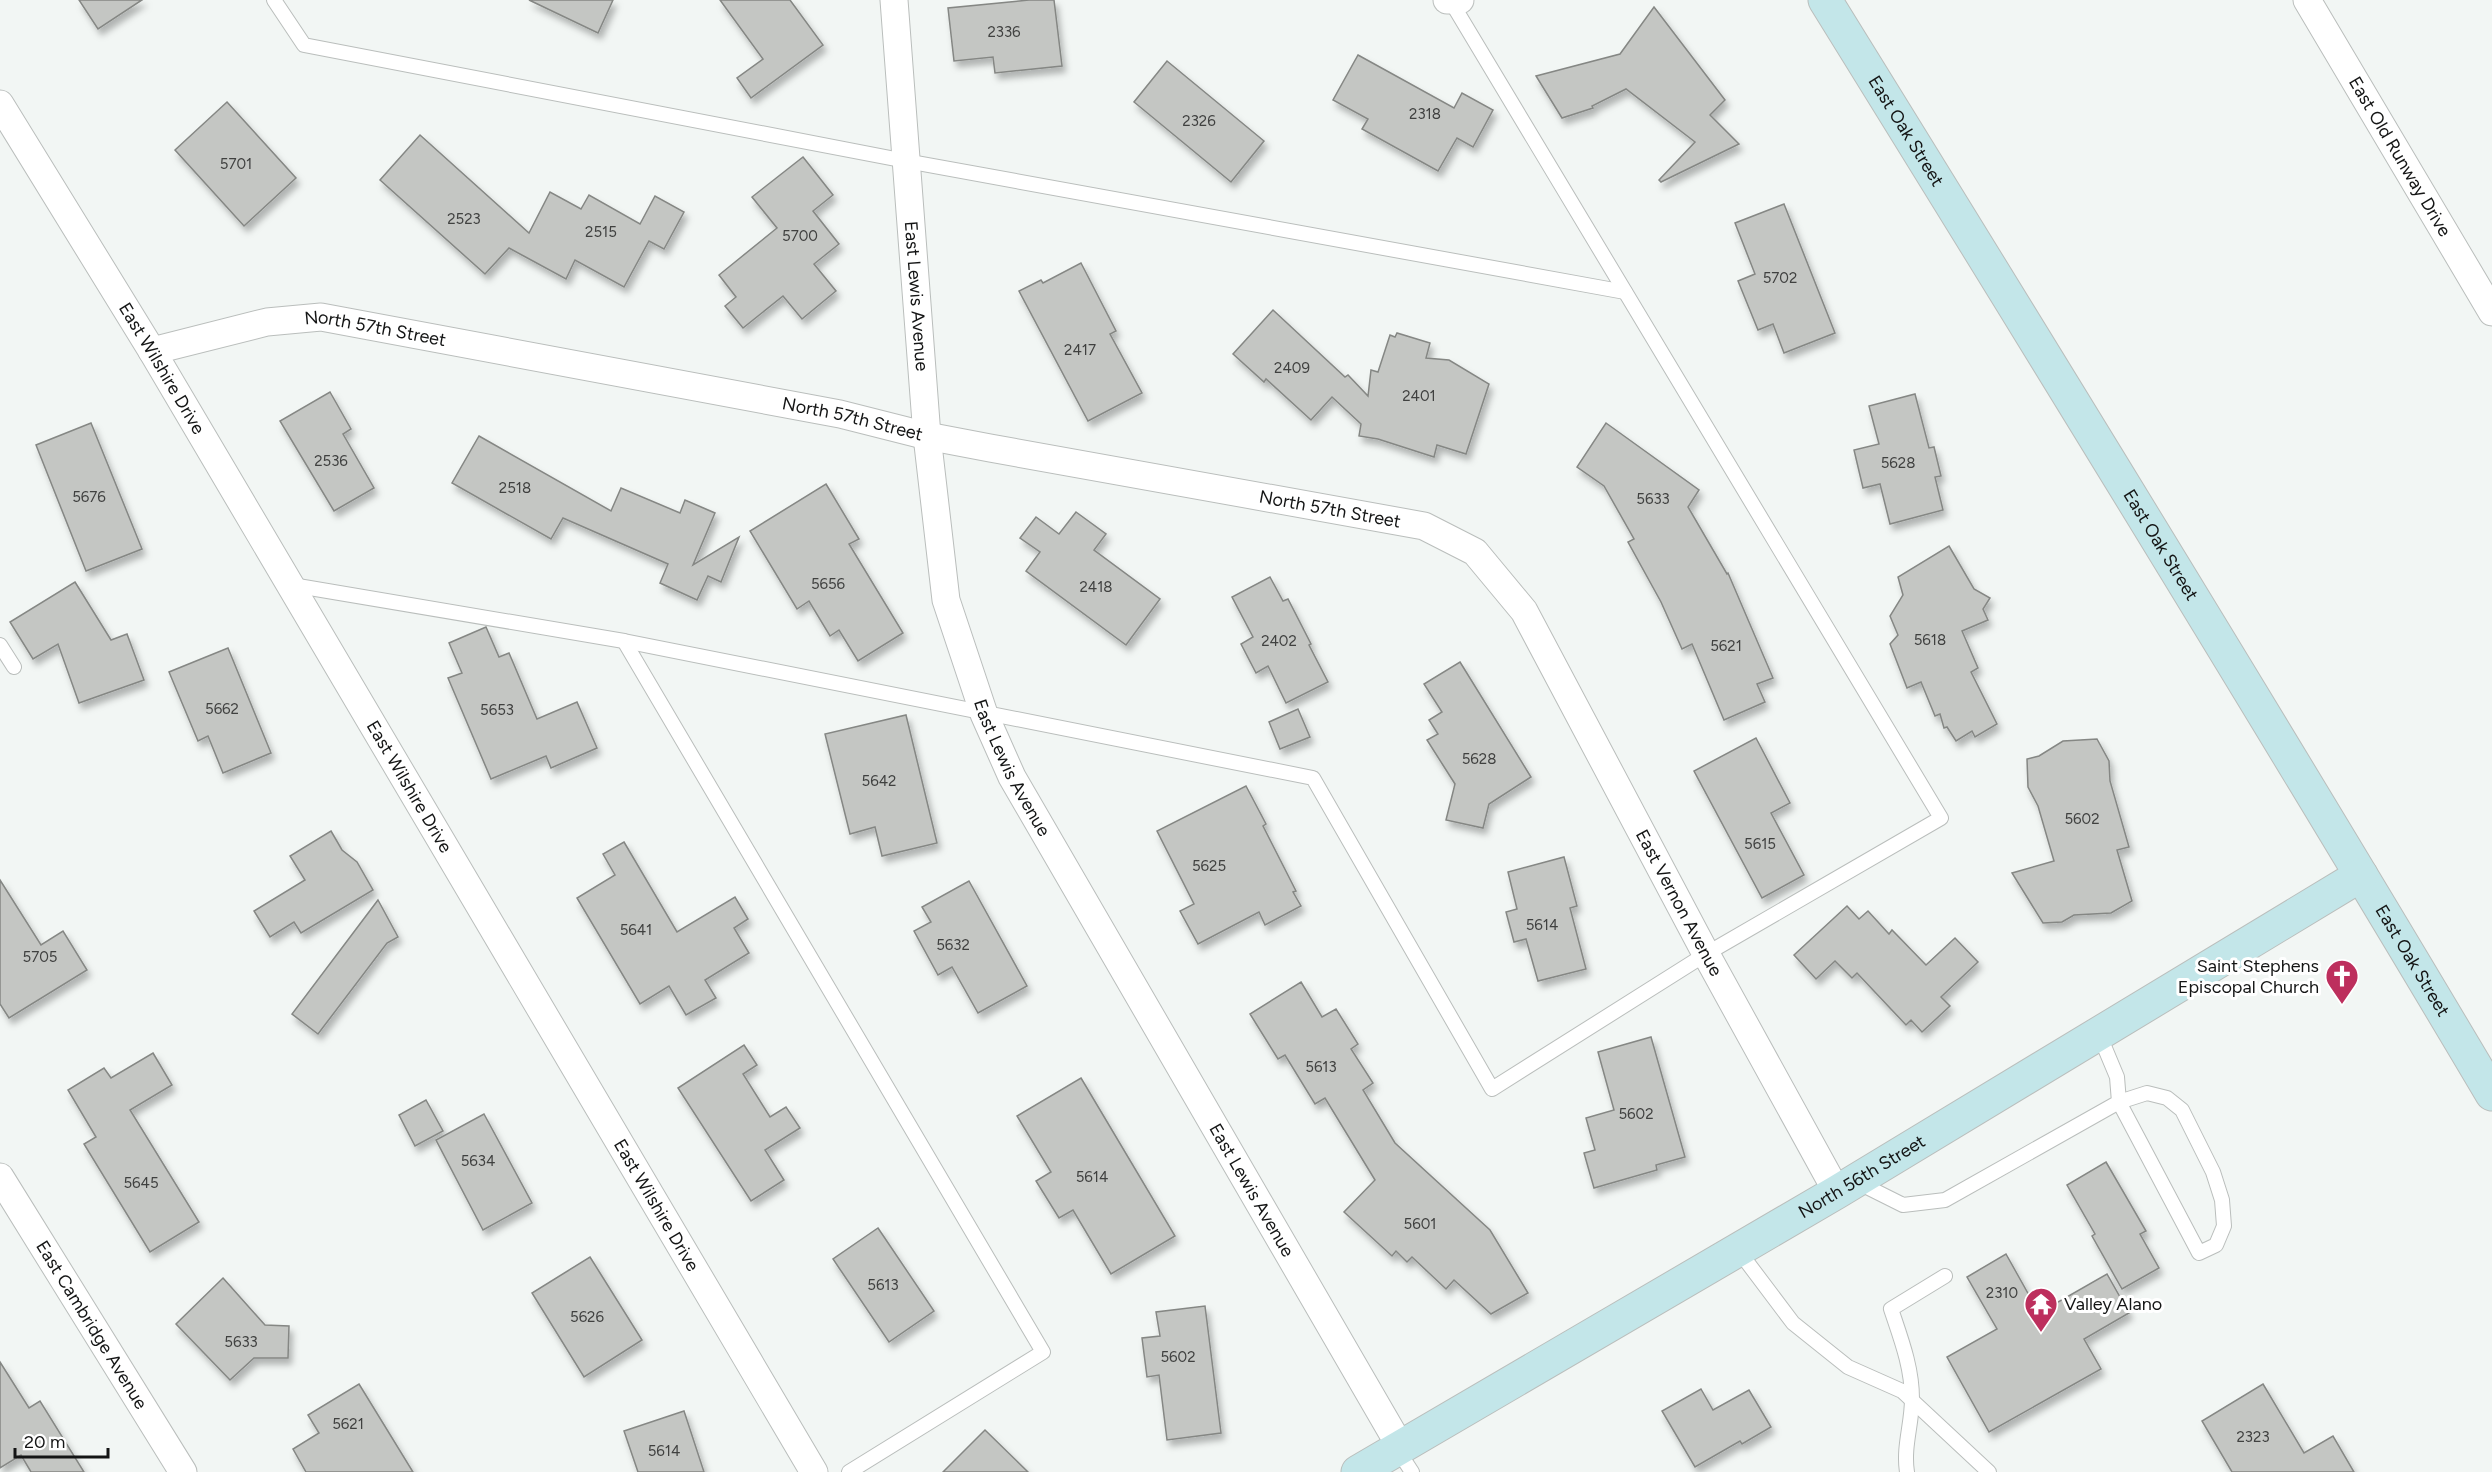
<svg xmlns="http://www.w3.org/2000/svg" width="2492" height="1472" font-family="Figtree,sans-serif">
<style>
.building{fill:#c4c6c3;stroke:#858784;stroke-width:1.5;filter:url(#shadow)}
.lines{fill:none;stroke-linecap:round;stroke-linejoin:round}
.lane-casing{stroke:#babebc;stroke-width:16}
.street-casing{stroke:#babebc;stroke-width:29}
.secondary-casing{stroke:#babebc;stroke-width:35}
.lane{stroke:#fff;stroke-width:14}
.street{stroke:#fff;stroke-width:27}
.secondary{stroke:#c3e6e9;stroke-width:33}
.labels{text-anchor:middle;stroke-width:6;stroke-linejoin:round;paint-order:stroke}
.number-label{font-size:15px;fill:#404140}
.street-label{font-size:18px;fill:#141515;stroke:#fff}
.poi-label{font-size:18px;fill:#141515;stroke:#fff;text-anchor:end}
</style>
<defs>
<filter id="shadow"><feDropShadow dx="3.5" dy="6" stdDeviation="3" flood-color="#0004"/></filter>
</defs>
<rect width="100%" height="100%" fill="#f2f6f4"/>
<g class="building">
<path d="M 79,0 L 142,0 L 98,29 Z"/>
<path d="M 529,0 L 613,0 L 598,33 Z"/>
<path d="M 720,0 L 790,0 L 823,45 L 751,98 L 737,78 L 763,59 Z"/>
<path d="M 1029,0 L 1054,0 L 1062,66 L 995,73 L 993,57 L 954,61 L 948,8 Z"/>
<path d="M 1654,7 L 1725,100 L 1710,115 L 1739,144 L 1661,182 L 1659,180 L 1695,142 L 1626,89 L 1592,106 L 1593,108 L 1562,118 L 1536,76 L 1620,54 Z"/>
<path d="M 1358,55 L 1454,108 L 1462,93 L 1493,110 L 1473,147 L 1457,138 L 1438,171 L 1362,129 L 1368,119 L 1333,100 Z"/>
<path d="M 1167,61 L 1264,141 L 1231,182 L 1134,102 Z"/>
<path d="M 227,102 L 296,178 L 244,226 L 175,150 Z"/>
<path d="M 420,135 L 529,233 L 550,192 L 581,209 L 589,195 L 640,224 L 655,196 L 684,212 L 664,249 L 649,241 L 624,287 L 575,260 L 566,279 L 509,248 L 485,274 L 380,180 Z"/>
<path d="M 803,157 L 833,195 L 813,211 L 839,244 L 814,264 L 836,291 L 802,319 L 783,296 L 743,328 L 725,306 L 736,297 L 719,275 L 777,228 L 752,197 Z"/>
<path d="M 1784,204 L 1835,333 L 1784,353 L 1773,324 L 1758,330 L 1738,281 L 1755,274 L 1735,223 Z"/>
<path d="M 1081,263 L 1116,331 L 1110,334 L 1142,393 L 1088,421 L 1019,291 L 1041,280 L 1043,283 Z"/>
<path d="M 1273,310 L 1345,377 L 1348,375 L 1368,396 L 1371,370 L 1378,372 L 1390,335 L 1395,337 L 1397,333 L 1430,343 L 1426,358 L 1449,360 L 1489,384 L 1466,454 L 1437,445 L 1434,457 L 1378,439 L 1359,436 L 1361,424 L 1332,397 L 1311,420 L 1266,379 L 1264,382 L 1233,354 Z"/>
<path d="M 330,392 L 351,429 L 343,434 L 374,488 L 334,511 L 280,421 Z"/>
<path d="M 1915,394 L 1929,448 L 1934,447 L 1941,476 L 1935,477 L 1943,510 L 1890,524 L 1880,484 L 1863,488 L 1854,450 L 1879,444 L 1869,406 Z"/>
<path d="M 91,423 L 142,549 L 86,571 L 36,445 Z"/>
<path d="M 1606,423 L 1699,490 L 1688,507 L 1727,574 L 1728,573 L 1773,678 L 1757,684 L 1765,702 L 1724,720 L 1692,644 L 1682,649 L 1661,602 L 1628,542 L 1634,539 L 1604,486 L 1577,467 Z"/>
<path d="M 479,436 L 611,511 L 621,488 L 680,513 L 685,500 L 715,513 L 693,565 L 739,537 L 721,582 L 708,576 L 697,600 L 660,583 L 668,564 L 563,518 L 551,539 L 452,483 Z"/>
<path d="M 826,484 L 859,539 L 849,544 L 903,633 L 858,661 L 839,630 L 830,636 L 809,601 L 797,609 L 750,531 Z"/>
<path d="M 1076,512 L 1106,534 L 1094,550 L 1160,599 L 1126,645 L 1026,571 L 1040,552 L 1020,538 L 1036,517 L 1059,534 Z"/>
<path d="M 1949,546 L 1974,589 L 1990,598 L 1983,609 L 1988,620 L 1962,631 L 1978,668 L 1971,672 L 1997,724 L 1975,737 L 1972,731 L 1956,741 L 1947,727 L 1944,728 L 1940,714 L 1935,716 L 1921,682 L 1907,688 L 1890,644 L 1898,635 L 1890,616 L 1903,595 L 1898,577 Z"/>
<path d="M 1270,577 L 1283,601 L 1288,599 L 1311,644 L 1309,645 L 1328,682 L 1286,703 L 1268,666 L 1256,673 L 1241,644 L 1253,637 L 1232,597 Z"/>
<path d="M 75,582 L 111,640 L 127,634 L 144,680 L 79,703 L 58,644 L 33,659 L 10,622 Z"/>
<path d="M 486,627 L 499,657 L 509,653 L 537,719 L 577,702 L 597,748 L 551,768 L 546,756 L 491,779 L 448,678 L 462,673 L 449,643 Z"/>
<path d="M 228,648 L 271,753 L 223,773 L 208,736 L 198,741 L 169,672 Z"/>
<path d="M 1460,662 L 1531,777 L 1489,804 L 1483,828 L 1446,820 L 1455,784 L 1427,740 L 1438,734 L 1429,720 L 1442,712 L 1424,684 Z"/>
<path d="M 1298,709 L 1310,737 L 1280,749 L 1269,722 Z"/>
<path d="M 906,715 L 937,843 L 882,856 L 875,827 L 850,834 L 825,734 Z"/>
<path d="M 1756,738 L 1790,803 L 1771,813 L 1804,875 L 1762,898 L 1694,771 Z"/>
<path d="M 2097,739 L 2109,761 L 2110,781 L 2129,847 L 2117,850 L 2132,901 L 2111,913 L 2074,915 L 2062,922 L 2043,923 L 2012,873 L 2054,861 L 2038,806 L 2028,787 L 2027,759 L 2039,756 L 2063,741 Z"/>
<path d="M 1246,786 L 1266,824 L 1263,826 L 1296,891 L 1293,892 L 1301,906 L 1265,925 L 1259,912 L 1198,944 L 1180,911 L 1194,904 L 1157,831 Z"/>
<path d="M 331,831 L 342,850 L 357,862 L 373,890 L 301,933 L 294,922 L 270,937 L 254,911 L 305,880 L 290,856 Z"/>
<path d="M 624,842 L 677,932 L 735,897 L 748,919 L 734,928 L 749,953 L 705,980 L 716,998 L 686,1015 L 669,986 L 640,1004 L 577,898 L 615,875 L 603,854 Z"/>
<path d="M 1564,857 L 1577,906 L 1570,908 L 1586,969 L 1538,981 L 1526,939 L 1514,942 L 1506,912 L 1517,909 L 1508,872 Z"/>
<path d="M 0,880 L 41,945 L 63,931 L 87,970 L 9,1018 L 0,1004 Z"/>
<path d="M 969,881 L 1027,986 L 978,1013 L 952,967 L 938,975 L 914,931 L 931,922 L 922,907 Z"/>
<path d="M 378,900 L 398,937 L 387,943 L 318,1034 L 292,1014 Z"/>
<path d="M 1847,906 L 1859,919 L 1868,911 L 1889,934 L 1892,930 L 1926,965 L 1955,938 L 1978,962 L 1941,997 L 1950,1006 L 1922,1032 L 1911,1020 L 1906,1025 L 1857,973 L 1852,978 L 1835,961 L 1816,979 L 1794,955 Z"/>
<path d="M 1301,982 L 1322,1017 L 1336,1009 L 1358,1044 L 1351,1049 L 1373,1083 L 1363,1090 L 1395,1143 L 1490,1230 L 1528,1293 L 1491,1314 L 1454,1280 L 1446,1289 L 1412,1257 L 1407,1262 L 1396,1251 L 1392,1256 L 1344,1212 L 1375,1180 L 1325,1098 L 1315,1104 L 1285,1055 L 1278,1059 L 1250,1014 Z"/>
<path d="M 1651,1037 L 1685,1157 L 1656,1165 L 1657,1170 L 1594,1188 L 1584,1153 L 1595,1150 L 1586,1118 L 1614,1110 L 1598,1052 Z"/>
<path d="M 744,1045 L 757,1065 L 743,1074 L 770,1117 L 786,1107 L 800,1128 L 765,1150 L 784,1180 L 751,1201 L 678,1088 Z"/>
<path d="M 153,1053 L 172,1085 L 130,1110 L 199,1222 L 150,1252 L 84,1144 L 96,1137 L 68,1090 L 104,1068 L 111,1078 Z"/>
<path d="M 1081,1078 L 1175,1236 L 1111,1274 L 1073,1210 L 1059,1218 L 1036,1181 L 1051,1172 L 1017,1116 Z"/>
<path d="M 426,1100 L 443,1131 L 415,1146 L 399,1115 Z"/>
<path d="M 484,1114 L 532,1203 L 483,1230 L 436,1140 Z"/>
<path d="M 2106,1162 L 2146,1231 L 2140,1234 L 2159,1268 L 2122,1289 L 2092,1236 L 2095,1234 L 2067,1185 Z"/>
<path d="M 878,1228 L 934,1311 L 889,1342 L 833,1259 Z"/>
<path d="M 2006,1254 L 2039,1313 L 2107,1274 L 2129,1313 L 2084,1339 L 2101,1369 L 1989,1432 L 1947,1357 L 1997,1329 L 1967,1277 Z"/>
<path d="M 590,1257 L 642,1340 L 584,1377 L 532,1293 Z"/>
<path d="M 223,1278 L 265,1325 L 289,1326 L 288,1358 L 254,1358 L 230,1380 L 176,1324 Z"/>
<path d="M 1205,1306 L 1221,1433 L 1167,1440 L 1159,1375 L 1147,1377 L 1142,1338 L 1160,1336 L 1156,1312 Z"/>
<path d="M 0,1362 L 29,1408 L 40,1401 L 84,1472 L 31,1472 L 21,1455 L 0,1468 Z"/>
<path d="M 359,1384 L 413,1472 L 306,1472 L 293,1449 L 319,1433 L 308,1415 Z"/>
<path d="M 2263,1384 L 2304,1453 L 2333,1436 L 2354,1472 L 2232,1472 L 2202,1421 Z"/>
<path d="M 1701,1389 L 1713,1410 L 1749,1390 L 1771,1427 L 1742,1444 L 1740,1441 L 1695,1467 L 1662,1411 Z"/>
<path d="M 684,1411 L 704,1472 L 638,1472 L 624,1431 Z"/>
<path d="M 985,1430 L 1028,1472 L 943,1472 Z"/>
</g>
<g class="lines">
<defs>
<g id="lane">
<path d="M 274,0 L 304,45 L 906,161 L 1625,292"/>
<path d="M 292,585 L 624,641 L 1313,778 L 1492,1089 L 1706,954 L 1941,818 L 1450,0"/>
<path d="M 624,641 L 1043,1352 L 849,1472"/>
<path d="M 0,645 L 14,667"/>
<path d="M 2147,1093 L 2167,1098 L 2182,1110 L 2213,1172 L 2222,1200 L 2224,1226 L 2216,1245 L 2199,1253 L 2119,1102 Z"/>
<path d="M 1857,1182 L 1903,1205 L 1945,1200 L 2119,1102 L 2117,1077 L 2099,1034"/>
<path d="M 1738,1250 L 1793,1323 L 1848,1367 L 1902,1391 L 1989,1472"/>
<path d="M 1397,1449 L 1412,1472"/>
<path d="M 1907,1472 C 1903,1447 1912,1424 1912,1399 C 1912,1367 1901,1339 1891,1309 L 1945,1276"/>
</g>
<g id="street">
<path id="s1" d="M 894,0 L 927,436 L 946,600 L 984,714 L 1012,777 L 1400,1446"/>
<path d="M 1447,0 L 1460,0"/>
<path id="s2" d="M 2307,0 L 2492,312"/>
<path id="s3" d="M 0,104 L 152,351 L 814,1472"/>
<path id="s4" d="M 152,351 L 267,322 L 321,317 L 840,414 L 927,436 L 990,448 L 1424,526 L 1475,552 L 1524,611 L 1706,954 L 1837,1192"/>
<path id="s5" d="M 0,1177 L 183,1472"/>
</g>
<g id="secondary">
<path id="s6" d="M 1825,0 C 2050,363 2274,727 2492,1094"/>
<path id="s7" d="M 1358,1472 L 1837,1192 L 2361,875"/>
</g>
</defs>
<use href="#lane" class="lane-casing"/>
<use href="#street" class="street-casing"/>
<use href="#secondary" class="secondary-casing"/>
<use href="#lane" class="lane"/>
<use href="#street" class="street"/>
<use href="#secondary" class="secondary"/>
</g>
<defs>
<symbol id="church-pin" viewBox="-11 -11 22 30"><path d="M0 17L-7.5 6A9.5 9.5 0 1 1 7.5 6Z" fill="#bd2f5d" stroke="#fff"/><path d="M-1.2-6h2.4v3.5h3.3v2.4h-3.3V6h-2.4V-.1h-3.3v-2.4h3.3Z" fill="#fff"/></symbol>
<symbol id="temple-pin" viewBox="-11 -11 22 30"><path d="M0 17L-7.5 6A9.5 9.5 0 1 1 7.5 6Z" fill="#bd2f5d" stroke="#fff"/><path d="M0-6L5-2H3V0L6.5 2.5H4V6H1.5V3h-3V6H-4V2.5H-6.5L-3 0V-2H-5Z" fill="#fff"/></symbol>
</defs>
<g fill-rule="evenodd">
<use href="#church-pin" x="2323" y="957" width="38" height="52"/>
<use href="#temple-pin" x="2022" y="1285" width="38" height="52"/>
</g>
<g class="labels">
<g class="number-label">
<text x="1004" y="37">2336</text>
<text x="1425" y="119">2318</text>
<text x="1199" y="126">2326</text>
<text x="236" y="169">5701</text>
<text x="464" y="224">2523</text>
<text x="601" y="237">2515</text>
<text x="800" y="241">5700</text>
<text x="1780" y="283">5702</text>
<text x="1080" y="355">2417</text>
<text x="1292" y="373">2409</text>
<text x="1419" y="401">2401</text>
<text x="331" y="466">2536</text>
<text x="1898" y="468">5628</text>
<text x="515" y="493">2518</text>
<text x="89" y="502">5676</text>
<text x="1653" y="504">5633</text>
<text x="828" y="589">5656</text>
<text x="1096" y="592">2418</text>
<text x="1930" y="645">5618</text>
<text x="1279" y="646">2402</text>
<text x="1726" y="651">5621</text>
<text x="222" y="714">5662</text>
<text x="497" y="715">5653</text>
<text x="1479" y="764">5628</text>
<text x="879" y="786">5642</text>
<text x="2082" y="824">5602</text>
<text x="1760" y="849">5615</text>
<text x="1209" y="871">5625</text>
<text x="1542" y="930">5614</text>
<text x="636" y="935">5641</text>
<text x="953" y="950">5632</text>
<text x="40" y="962">5705</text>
<text x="1321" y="1072">5613</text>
<text x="1636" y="1119">5602</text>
<text x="478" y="1166">5634</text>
<text x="1092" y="1182">5614</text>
<text x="141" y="1188">5645</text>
<text x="1420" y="1229">5601</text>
<text x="883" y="1290">5613</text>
<text x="2002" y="1298">2310</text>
<text x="587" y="1322">5626</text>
<text x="241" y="1347">5633</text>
<text x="1178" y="1362">5602</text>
<text x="348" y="1429">5621</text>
<text x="2253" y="1442">2323</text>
<text x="664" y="1456">5614</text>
</g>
<g class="street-label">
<text dy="6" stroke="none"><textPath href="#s6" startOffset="154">East Oak Street</textPath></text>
<text dy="6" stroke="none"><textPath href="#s2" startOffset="182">East Old Runway Drive</textPath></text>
<text dy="6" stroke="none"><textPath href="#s1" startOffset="297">East Lewis Avenue</textPath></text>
<text dy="6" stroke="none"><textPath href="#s4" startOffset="228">North 57th Street</textPath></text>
<text dy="6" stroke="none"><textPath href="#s3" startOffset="310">East Wilshire Drive</textPath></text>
<text dy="6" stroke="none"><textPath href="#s4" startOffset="714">North 57th Street</textPath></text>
<text dy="6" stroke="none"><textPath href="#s4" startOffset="1200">North 57th Street</textPath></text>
<text dy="6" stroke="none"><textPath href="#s6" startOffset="640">East Oak Street</textPath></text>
<text dy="6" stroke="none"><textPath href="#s1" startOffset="783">East Lewis Avenue</textPath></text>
<text dy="6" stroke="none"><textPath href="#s3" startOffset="796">East Wilshire Drive</textPath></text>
<text dy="6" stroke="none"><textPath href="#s4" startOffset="1760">East Vernon Avenue</textPath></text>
<text dy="6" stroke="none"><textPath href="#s6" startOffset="1126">East Oak Street</textPath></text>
<text dy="6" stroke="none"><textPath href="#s7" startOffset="584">North 56th Street</textPath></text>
<text dy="6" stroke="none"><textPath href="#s1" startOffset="1269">East Lewis Avenue</textPath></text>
<text dy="6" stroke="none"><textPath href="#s3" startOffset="1282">East Wilshire Drive</textPath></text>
<text dy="6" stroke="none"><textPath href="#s5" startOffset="174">East Cambridge Avenue</textPath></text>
</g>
<g class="poi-label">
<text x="2319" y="972">Saint Stephens<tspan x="2319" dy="21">Episcopal Church</tspan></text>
<text x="2064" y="1310" text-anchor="start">Valley Alano</text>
</g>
</g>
<path d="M15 1448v9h93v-9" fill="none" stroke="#141515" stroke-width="3"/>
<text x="24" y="1448" font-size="18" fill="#141515" stroke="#ffffff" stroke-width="4.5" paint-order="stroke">20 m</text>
</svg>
